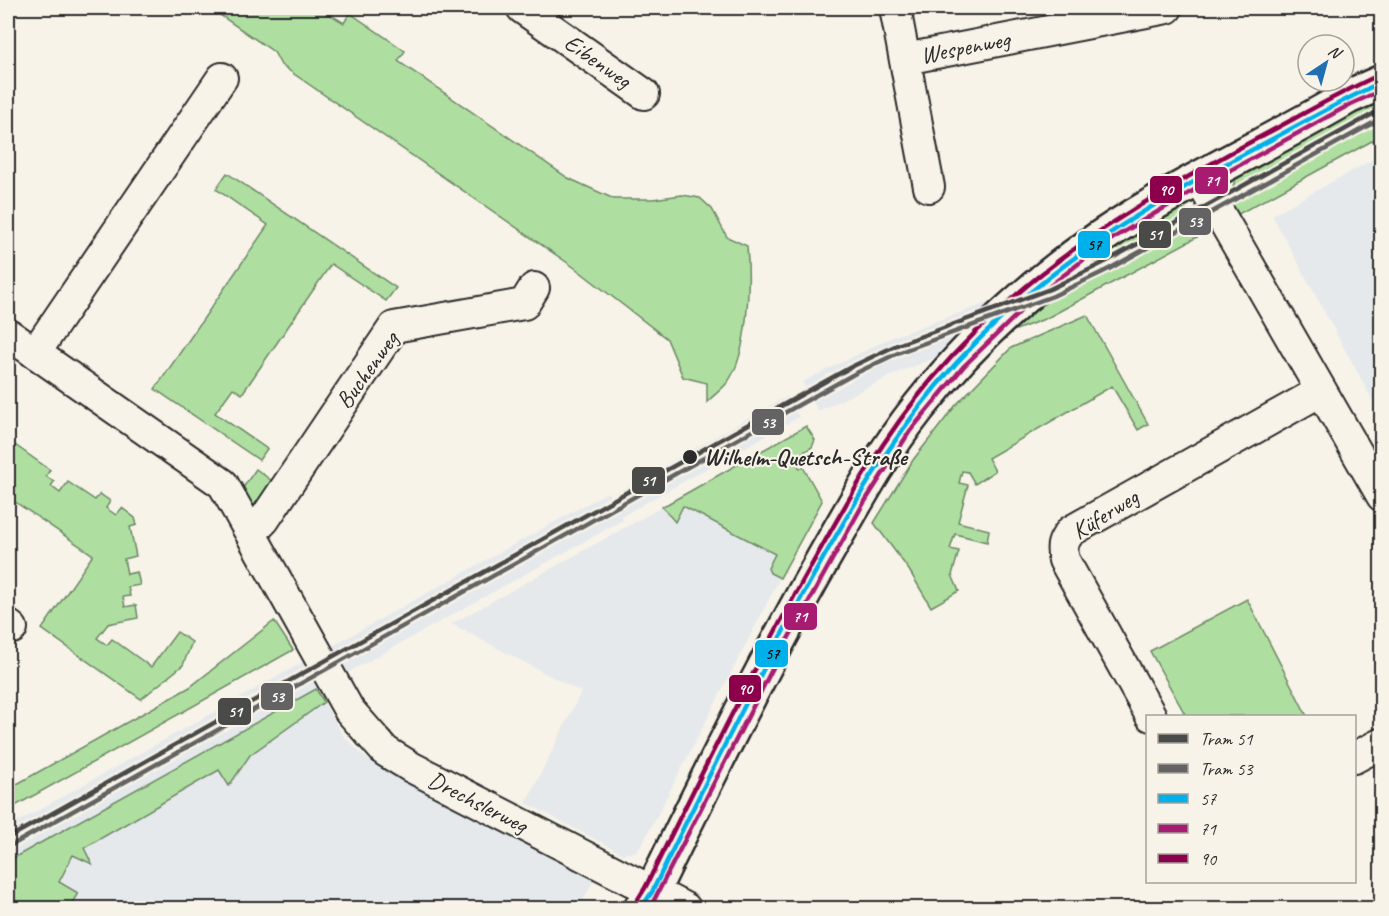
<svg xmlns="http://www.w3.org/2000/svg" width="1389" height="916" font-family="Caveat,sans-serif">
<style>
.built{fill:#e6e9ec}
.green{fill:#aedfa0;stroke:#6c8566;stroke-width:1.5}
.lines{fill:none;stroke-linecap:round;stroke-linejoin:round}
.street-casing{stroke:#2b2b2b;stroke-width:34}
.secondary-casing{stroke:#2b2b2b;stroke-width:38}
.street{stroke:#f7f3e8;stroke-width:30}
.secondary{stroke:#f7f3e8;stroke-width:33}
.bus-1-casing{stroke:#f7f3e8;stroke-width:9}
.bus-2-casing{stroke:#f7f3e8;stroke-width:9}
.bus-3-casing{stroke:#f7f3e8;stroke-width:9}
.bus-1{stroke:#00b0eb;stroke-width:4.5}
.bus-2{stroke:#a71b71;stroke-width:4.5}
.bus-3{stroke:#8d004c;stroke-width:4.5}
.tram-1-casing{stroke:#f7f3e8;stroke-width:9}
.tram-2-casing{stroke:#f7f3e8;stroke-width:9}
.tram-1{stroke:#4a4a49;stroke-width:4.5}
.tram-2{stroke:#646363;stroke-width:4.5}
.stop-dot{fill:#2b2b2b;stroke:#f7f3e8;stroke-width:2}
.labels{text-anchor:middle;stroke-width:4.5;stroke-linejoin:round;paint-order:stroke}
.street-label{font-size:24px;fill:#2b2b2b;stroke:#f7f3e8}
.stop-label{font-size:24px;font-weight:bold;fill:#2b2b2b;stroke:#f7f3e8;text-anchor:start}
.line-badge{stroke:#f7f3e8;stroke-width:2}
.badge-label{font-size:16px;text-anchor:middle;font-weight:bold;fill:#fff}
.pale-badge-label{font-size:16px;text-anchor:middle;font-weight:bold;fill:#111}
</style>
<rect width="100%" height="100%" fill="#f7f3e8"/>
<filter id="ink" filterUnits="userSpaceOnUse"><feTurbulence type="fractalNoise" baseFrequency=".0167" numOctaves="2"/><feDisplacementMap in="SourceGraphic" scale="12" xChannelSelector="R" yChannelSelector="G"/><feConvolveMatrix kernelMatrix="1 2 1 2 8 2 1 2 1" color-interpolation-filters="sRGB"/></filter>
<g filter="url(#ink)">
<g class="built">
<path d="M 1381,155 L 1381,416 L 1272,215 Z"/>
<path d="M 1001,298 L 945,354 L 902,371 L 818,411 L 802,382 L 892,337 Z"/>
<path d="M 787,396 L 799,417 L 622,516 L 623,520 L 8,861 L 8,827 L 608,492 L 610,496 Z"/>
<path d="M 683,506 L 775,554 L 770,573 L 780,578 L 642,845 L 635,852 L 623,854 L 526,803 L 581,692 L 451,624 L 662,507 L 671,520 L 675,522 Z"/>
<path d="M 324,702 L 342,734 L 366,758 L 590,875 L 594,880 L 579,908 L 69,908 L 78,893 L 59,883 L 73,854 L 92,864 L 83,848 L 219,770 Z"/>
</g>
<g class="green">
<path d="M 198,8 L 320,8 L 344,23 L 350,13 L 405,51 L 398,61 L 568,178 L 614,199 L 653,199 L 682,195 L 700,198 L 712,209 L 727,237 L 747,246 C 750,280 749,355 727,383 C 721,390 713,396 707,402 L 707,383 L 683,377 L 667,339 L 575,268 L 281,65 L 274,52 L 217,13 Z"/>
<path d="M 1381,94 L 1381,136 L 1233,217 L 1228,198 L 1238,174 Z"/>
<path d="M 227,173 L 396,288 L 386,301 L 331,264 L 242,394 L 233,388 L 215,413 L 267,449 L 259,460 L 155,389 L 268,225 L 216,189 Z"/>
<path d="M 1176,208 L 1200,214 L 1212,229 L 1047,318 L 1008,333 L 1086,264 Z"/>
<path d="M 1087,315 L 1148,424 L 1138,430 L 1112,386 L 988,458 L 995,471 L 975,484 L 968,472 L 962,471 L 959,483 L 968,485 L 958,522 L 989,530 L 987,542 L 955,534 L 950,549 L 959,551 L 952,575 L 959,591 L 931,607 L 909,570 L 874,523 L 913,460 L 956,405 L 1011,348 Z"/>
<path d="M 806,426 L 815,440 L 812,447 L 794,458 L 800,469 L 803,467 L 822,501 L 780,578 L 770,573 L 768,568 L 775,554 L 683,506 L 675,522 L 662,507 Z"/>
<path d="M 8,440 L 50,470 L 46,476 L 54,482 L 51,486 L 60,493 L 68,482 L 95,500 L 100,494 L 110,501 L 106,508 L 116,515 L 122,508 L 135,518 L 137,525 L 130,527 L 136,556 L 124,559 L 127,574 L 137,572 L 140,585 L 128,587 L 130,596 L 123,597 L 125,607 L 136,605 L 138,618 L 108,624 L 97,638 L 107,645 L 112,639 L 151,667 L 177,632 L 192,642 L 183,665 L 141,699 L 42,629 L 93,555 L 8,497 Z"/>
<path d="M 256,469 L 272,481 L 255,512 L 242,489 Z"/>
<path d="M 1247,599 L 1307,716 L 1186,716 L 1150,651 Z"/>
<path d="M 274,621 L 293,650 L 8,810 L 8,789 L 190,687 Z"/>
<path d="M 316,689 L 324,702 L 250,755 L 229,786 L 219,770 L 84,848 L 92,864 L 73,855 L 59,882 L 78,893 L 69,908 L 8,908 L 8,861 Z"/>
</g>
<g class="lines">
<defs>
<g id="street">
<path d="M 522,8 L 644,94"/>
<path d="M 895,8 L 929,187"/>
<path d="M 905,59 L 1167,8"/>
<path d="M 1200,180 L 1382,496"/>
<path d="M 8,334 L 223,484 L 349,710 L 385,751 L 411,767 L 685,908"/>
<path d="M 35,353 L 222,78"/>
<path d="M 251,533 L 264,520 L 394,327 L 524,304 L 534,288"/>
<path d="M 8,625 L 12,628"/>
<path d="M 1151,716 L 1064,560 C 1061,547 1062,542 1071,531 L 1321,391"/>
<path d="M 1354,758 L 1382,743"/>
</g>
<path id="secondary" d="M 641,908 L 652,892 C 706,780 761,669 822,561 C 852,509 880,456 918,408 C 969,343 1033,284 1101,237 C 1179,184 1267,145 1348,97 L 1382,82"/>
</defs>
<use href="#street" class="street-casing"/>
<use href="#secondary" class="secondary-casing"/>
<use href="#street" class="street"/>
<use href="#secondary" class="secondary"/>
<defs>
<path id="bus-1" d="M 641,908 L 652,892 C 703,787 755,682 811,580 C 849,512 887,445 937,385 C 1028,277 1138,210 1261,145 C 1301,124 1340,101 1382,82"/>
<path id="bus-2" d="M 650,908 L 784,646 L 862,506 L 910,431 L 964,366 L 1032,300 L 1105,243 L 1196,189 L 1351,104 L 1382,90"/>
<path id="bus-3" d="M 635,904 L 645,888 C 697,783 749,677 806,575 C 844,507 881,439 932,379 C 1025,270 1133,205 1258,138 C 1298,117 1337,94 1379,75"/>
</defs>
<use href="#bus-1" class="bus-1-casing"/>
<use href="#bus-2" class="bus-2-casing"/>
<use href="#bus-3" class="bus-3-casing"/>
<use href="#bus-1" class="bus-1"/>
<use href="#bus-2" class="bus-2"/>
<use href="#bus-3" class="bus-3"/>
<defs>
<path id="tram-1" d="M 8,838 L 851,367 L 897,345 L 1050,289 L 1105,262 L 1382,109"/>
<path id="tram-2" d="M 12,845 L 854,374 L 900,352 L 1053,296 L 1109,269 L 1382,118"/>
</defs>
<use href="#tram-1" class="tram-1-casing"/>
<use href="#tram-2" class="tram-2-casing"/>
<use href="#tram-1" class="tram-1"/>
<use href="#tram-2" class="tram-2"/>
</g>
</g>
<circle class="stop-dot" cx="690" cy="457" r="8"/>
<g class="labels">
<g class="street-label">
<text transform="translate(965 47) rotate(-11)" y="8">Wespenweg</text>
<text transform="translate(598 61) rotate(35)" y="8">Eibenweg</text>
<text transform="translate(367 370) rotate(-54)" y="8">Buchenweg</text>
<text transform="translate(1105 514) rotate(-32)" y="8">Küferweg</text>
<text transform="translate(478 802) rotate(27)" y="8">Drechslerweg</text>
</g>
<g class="stop-label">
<text x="704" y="465">Wilhelm-Quetsch-Straße</text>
</g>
</g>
<g class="line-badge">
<rect x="1194" y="166" width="35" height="29" rx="6" fill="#a71b71"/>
<rect x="1149" y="175" width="34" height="29" rx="6" fill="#8d004c"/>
<rect x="1178" y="207" width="34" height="29" rx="6" fill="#646363"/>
<rect x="1138" y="220" width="34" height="29" rx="6" fill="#4a4a49"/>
<rect x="1077" y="230" width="34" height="29" rx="6" fill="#00b0eb"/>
<rect x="751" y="408" width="34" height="28" rx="6" fill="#646363"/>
<rect x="631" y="466" width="35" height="29" rx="6" fill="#4a4a49"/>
<rect x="783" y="602" width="35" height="29" rx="6" fill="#a71b71"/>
<rect x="754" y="639" width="35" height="29" rx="6" fill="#00b0eb"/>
<rect x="728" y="674" width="34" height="29" rx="6" fill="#8d004c"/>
<rect x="260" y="682" width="34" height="29" rx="6" fill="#646363"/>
<rect x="217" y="697" width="35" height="29" rx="6" fill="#4a4a49"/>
</g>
<g class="badge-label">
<text x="1212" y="186">71</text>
<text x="1166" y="195">90</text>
<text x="1195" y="227">53</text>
<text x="1155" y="240">51</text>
<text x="768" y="428">53</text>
<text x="648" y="486">51</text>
<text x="800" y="622">71</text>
<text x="745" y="694">90</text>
<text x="277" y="702">53</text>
<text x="235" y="717">51</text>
</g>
<g class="pale-badge-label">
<text x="1094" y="250">57</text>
<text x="772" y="659">57</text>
</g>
<rect width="1389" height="916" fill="none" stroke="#f7f3e8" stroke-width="30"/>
<rect x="15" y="15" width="1359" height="886" fill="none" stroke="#2b2b2b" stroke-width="2" filter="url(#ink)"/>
<rect x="1146" y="715" width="210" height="168" fill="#f7f3e8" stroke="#a5a39c" stroke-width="1.5"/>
<rect x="1158" y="734" width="30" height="9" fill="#4a4a49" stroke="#a5a39c" stroke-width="1.5"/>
<text x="1200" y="745" font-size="18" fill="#2b2b2b">Tram 51</text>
<rect x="1158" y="764" width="30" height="9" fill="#646363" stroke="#a5a39c" stroke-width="1.5"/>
<text x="1200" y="775" font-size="18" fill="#2b2b2b">Tram 53</text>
<rect x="1158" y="794" width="30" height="9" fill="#00b0eb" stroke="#a5a39c" stroke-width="1.5"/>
<text x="1200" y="805" font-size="18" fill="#2b2b2b">57</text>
<rect x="1158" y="824" width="30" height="9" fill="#a71b71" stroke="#a5a39c" stroke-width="1.5"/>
<text x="1200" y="835" font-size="18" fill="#2b2b2b">71</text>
<rect x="1158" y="854" width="30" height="9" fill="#8d004c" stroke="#a5a39c" stroke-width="1.5"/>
<text x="1200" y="865" font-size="18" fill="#2b2b2b">90</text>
<g transform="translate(1326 63) rotate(36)"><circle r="28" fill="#f7f3e8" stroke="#a5a39c" stroke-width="1.5"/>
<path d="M0-4.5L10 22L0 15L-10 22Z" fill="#1f6fb2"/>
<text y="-9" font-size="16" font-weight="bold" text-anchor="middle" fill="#2b2b2b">N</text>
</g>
</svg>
